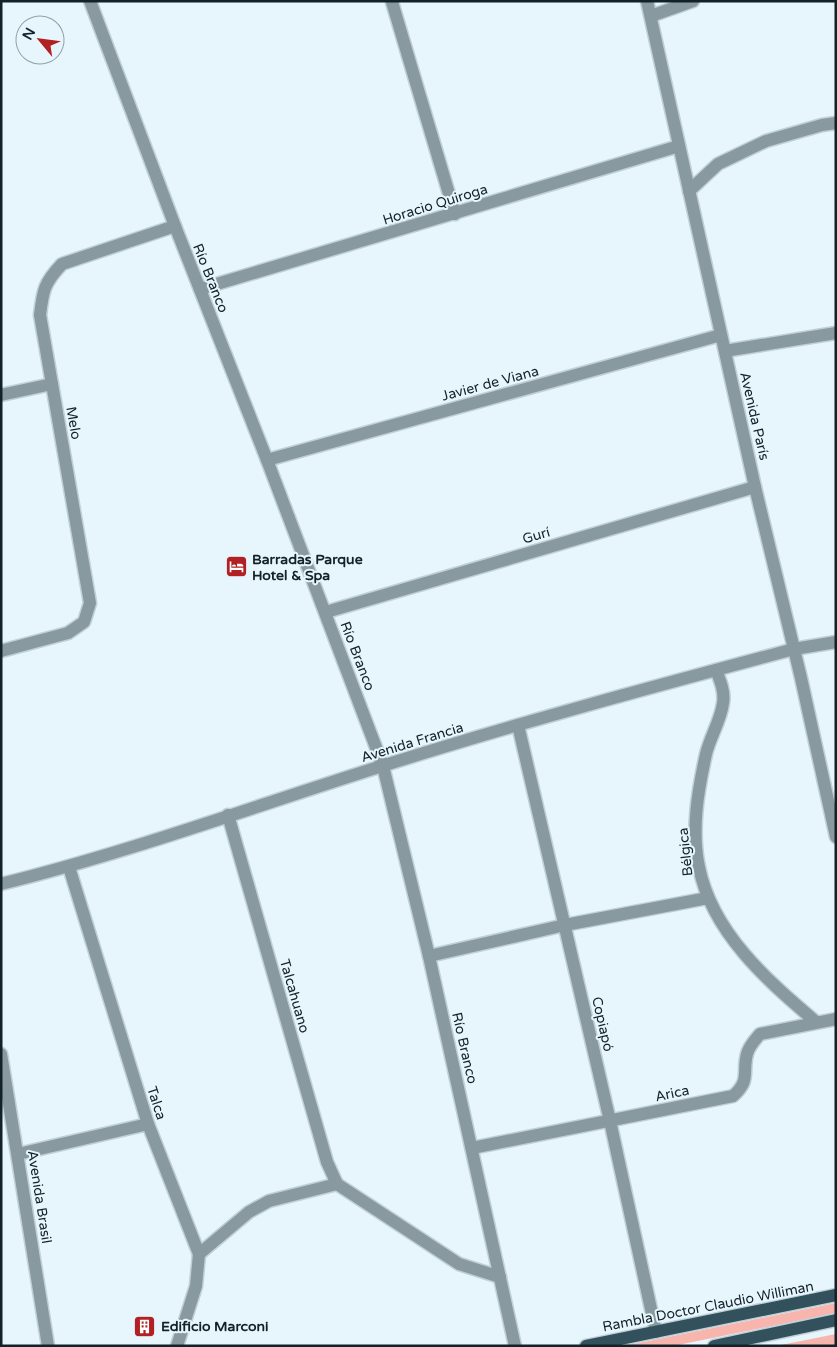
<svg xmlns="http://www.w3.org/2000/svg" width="837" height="1347" font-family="'Varela Round',sans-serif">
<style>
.green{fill:#f8b5ad}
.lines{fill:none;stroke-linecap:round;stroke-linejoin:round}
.minor-casing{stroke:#c0d0d6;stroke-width:15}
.major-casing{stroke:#c0d0d6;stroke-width:15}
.minor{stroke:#8899a0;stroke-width:12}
.major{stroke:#32515d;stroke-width:12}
.labels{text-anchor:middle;stroke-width:4;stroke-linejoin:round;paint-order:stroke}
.street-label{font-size:14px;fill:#122228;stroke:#e6f6fc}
.poi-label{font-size:14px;font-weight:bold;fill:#122228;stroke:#e6f6fc;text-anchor:start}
</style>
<rect width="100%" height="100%" fill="#e6f6fc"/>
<g class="green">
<path d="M 836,1303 L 836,1313 L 673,1346 L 624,1346 Z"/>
<path d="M 836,1334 L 836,1346 L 776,1346 Z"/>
</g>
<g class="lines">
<defs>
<g id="minor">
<path d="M 90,1 L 175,226 L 267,460 L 383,766 L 429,956 L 515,1346"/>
<path d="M 647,1 L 755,487 L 801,678 L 836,837"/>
<path d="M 392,2 L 455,214"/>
<path d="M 651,16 L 693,1"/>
<path d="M 689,191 L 718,164 L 766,141 L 822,125 L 836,123"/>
<path d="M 200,289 L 679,146"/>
<path d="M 725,351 L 836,333"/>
<path d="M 1,395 L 52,384"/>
<path d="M 267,460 L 721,335"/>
<path d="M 326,612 L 755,487"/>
<path d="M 1,651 L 68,633 L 84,622 L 90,603 L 40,315 C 43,290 44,283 62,264 L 175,226"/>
<path d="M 716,670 C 720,680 725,692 723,703 C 721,720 710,737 706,754 C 698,790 691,830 699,867 C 712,933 768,981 816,1022"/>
<path d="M 518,725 L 610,1121 L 656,1332"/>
<path d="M 228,815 L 327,1162 L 337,1184"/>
<path d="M 69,867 L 148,1124 L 199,1254 L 196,1286 L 177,1346"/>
<path d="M 1,884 C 130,852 255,806 382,766 C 518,723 656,686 794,649 L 836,642"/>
<path d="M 429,956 L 565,925 L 708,898"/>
<path d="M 1,1054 L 48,1346"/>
<path d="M 472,1148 L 733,1096 C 751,1080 742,1073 747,1054 C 749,1046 755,1040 760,1034 L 836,1019"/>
<path d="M 18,1154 L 148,1124"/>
<path d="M 199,1254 L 249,1212 L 269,1201 L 337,1184 L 459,1264 L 500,1277"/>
</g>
<g id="major">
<path d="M 586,1346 L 836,1295"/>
<path d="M 714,1346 L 836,1320"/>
</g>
</defs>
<use href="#minor" class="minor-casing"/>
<use href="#major" class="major-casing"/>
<use href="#minor" class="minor"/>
<use href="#major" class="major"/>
</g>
<defs>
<symbol id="hotel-square" viewBox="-11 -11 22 22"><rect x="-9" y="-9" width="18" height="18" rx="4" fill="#b12022" stroke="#e6f6fc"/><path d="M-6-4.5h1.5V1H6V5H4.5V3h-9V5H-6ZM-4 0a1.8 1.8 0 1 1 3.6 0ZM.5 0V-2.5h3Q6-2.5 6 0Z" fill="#fff"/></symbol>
<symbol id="building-square" viewBox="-11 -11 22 22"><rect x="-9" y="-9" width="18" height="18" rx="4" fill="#b12022" stroke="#e6f6fc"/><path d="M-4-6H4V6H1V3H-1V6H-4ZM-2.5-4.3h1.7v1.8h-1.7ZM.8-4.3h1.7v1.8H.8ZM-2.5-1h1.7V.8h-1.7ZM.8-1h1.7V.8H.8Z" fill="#fff"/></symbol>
</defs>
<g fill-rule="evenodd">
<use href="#hotel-square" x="224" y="554" width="25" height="25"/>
<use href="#building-square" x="132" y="1314" width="25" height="25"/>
</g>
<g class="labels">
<g class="street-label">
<text transform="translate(435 204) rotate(-17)" y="5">Horacio Quiroga</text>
<text transform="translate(211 278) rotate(68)" y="5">Río Branco</text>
<text transform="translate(490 383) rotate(-15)" y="5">Javier de Viana</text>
<text transform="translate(755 416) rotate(77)" y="5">Avenida París</text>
<text transform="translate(74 423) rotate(80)" y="5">Melo</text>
<text transform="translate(536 535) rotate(-16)" y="5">Gurí</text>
<text transform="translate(358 656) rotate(69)" y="5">Río Branco</text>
<text transform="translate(412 742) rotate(-17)" y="5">Avenida Francia</text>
<text transform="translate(685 852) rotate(-96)" y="5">Bélgica</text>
<text transform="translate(295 996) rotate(74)" y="5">Talcahuano</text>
<text transform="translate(603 1024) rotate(77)" y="5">Copiapó</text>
<text transform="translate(465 1048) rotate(77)" y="5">Río Branco</text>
<text transform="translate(672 1093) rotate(-12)" y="5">Arica</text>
<text transform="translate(157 1103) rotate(72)" y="5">Talca</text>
<text transform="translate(40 1197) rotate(81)" y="5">Avenida Brasil</text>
<text transform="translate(708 1306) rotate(-11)" y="5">Rambla Doctor Claudio Williman</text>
</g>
<g class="poi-label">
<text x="252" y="564">Barradas Parque<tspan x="252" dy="16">Hotel &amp; Spa</tspan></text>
<text x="161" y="1331">Edificio Marconi</text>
</g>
</g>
<rect width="837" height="1347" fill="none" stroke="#122228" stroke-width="5"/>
<g transform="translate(40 40) rotate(299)"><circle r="24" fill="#e6f6fc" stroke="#91a1a7"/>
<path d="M0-4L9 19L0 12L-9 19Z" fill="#b12022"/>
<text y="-8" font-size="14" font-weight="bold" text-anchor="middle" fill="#122228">N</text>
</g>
</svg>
